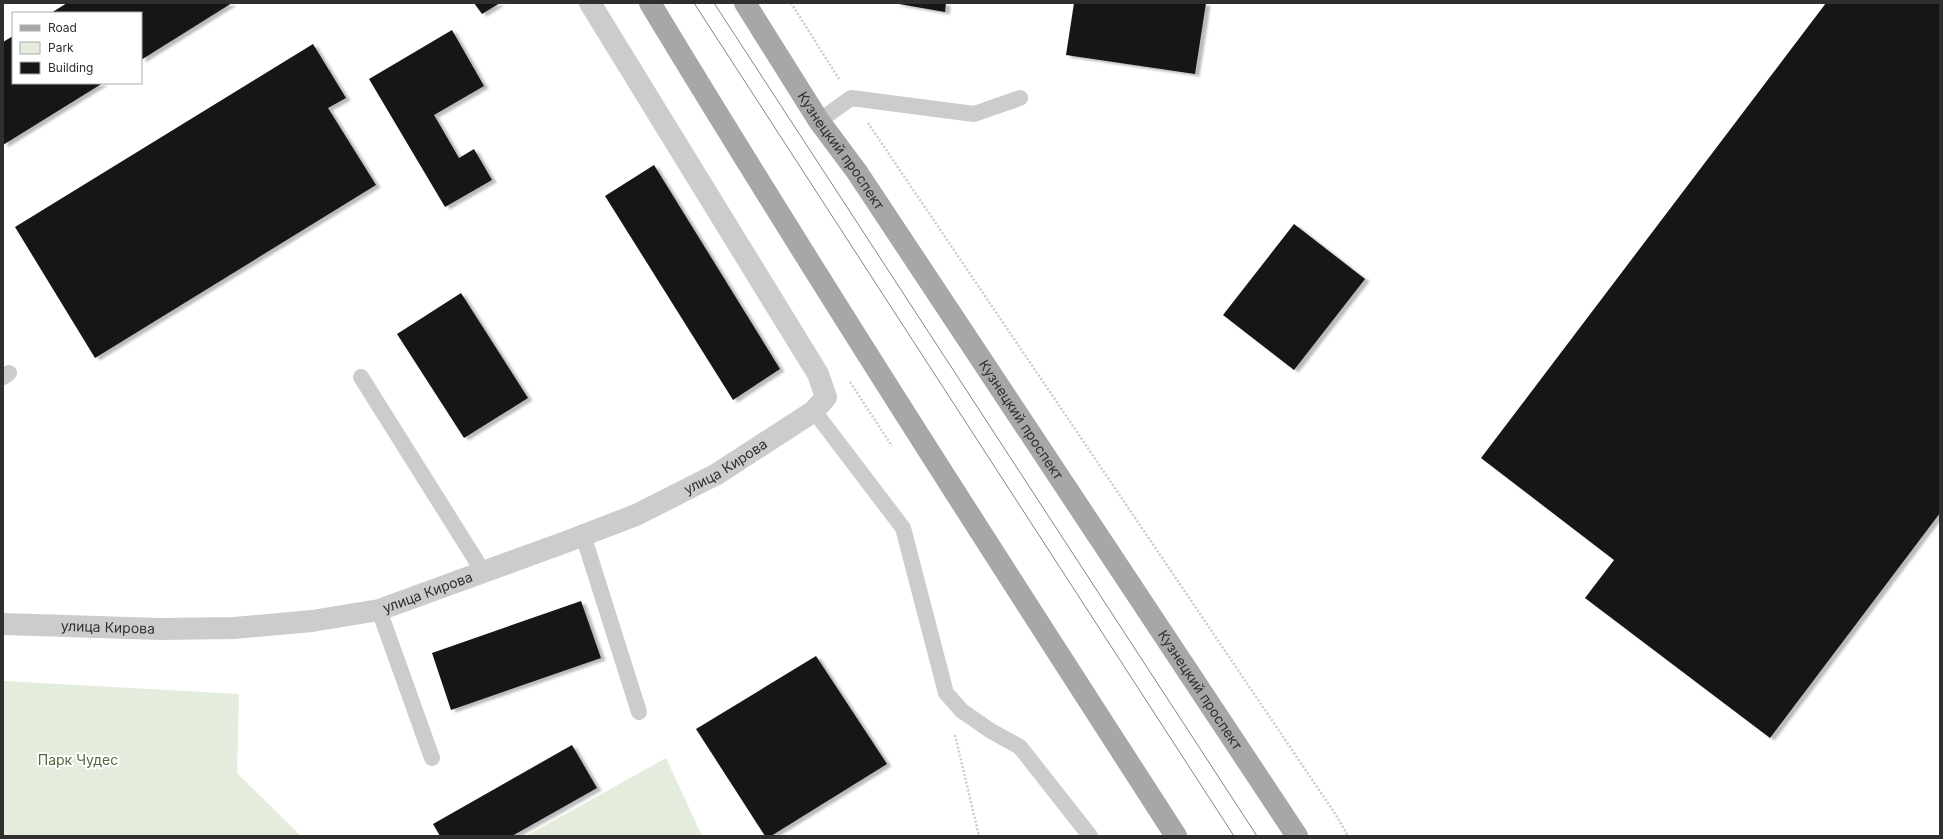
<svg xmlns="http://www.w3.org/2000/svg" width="1943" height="839" font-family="Inter,sans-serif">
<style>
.green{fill:#e4ecdd}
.building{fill:#161616;filter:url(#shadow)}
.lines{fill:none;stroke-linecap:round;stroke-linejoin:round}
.path{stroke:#ccc;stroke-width:2.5;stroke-dasharray:2 2;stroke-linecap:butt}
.lane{stroke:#ccc;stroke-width:16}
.street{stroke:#ccc;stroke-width:22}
.primary{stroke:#a7a7a7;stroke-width:22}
.tram{stroke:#848484;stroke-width:1}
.labels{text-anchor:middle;stroke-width:4;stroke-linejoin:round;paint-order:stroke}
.street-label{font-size:14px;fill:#2f2f2f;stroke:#fff}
.park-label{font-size:14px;fill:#4e6a3c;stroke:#fff}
</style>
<defs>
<filter id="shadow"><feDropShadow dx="4.5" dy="2.5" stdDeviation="1" flood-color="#0004"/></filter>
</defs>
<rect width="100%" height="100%" fill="#fff"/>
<g class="green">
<path d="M 3,681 L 239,694 L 237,773 L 301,836 L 3,836 Z"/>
<path d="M 666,758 L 702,836 L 526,836 Z"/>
</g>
<g class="building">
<path d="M 67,3 L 232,3 L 141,60 L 141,13 L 51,13 Z"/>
<path d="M 474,3 L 500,3 L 482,14 Z"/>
<path d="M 893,3 L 946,3 L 945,12 Z"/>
<path d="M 1074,3 L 1206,3 L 1195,74 L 1066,55 Z"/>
<path d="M 1826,3 L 1940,3 L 1940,513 L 1770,738 L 1585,598 L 1614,560 L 1481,458 Z"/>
<path d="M 452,30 L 484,86 L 434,115 L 459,158 L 474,149 L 492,180 L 445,207 L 369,79 Z"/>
<path d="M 13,36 L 13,83 L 103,83 L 3,145 L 3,42 Z"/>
<path d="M 313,44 L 346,98 L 328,108 L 376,185 L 95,358 L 15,227 Z"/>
<path d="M 654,165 L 780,369 L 733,400 L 605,196 Z"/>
<path d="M 1294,224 L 1365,279 L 1294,370 L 1223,315 Z"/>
<path d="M 461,293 L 528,398 L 464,438 L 397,334 Z"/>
<path d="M 581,601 L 601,658 L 451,710 L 432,653 Z"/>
<path d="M 816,656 L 887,764 L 771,836 L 765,836 L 696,729 Z"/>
<path d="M 572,745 L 597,788 L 512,836 L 440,836 L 433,824 Z"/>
</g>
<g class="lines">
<g class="path">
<path d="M 791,3 L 839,79"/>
<path d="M 868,123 L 1336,815 L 1348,836"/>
<path d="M 850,382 L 892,446"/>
<path d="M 955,735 L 979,836"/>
</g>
<g class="lane">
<path d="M 819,121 L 851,98 L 974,114 L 1020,98"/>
<path d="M 3,377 L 9,373"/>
<path d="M 361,377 L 484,573"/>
<path d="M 814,411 L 903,528 L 946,693 L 962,711 L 991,731 L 1020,747 L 1090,836"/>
<path d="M 583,535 L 639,712"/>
<path d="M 379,610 L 432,758"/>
</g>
<path class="street" id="s1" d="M 3,624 L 160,629 L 234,628 L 312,621 L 379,610 L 563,543 L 636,515 L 717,474 L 814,411 L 826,397 L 818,374 L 590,3"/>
<g class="primary">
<path d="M 650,3 C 820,284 998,560 1176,836"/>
<path id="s2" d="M 745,3 L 819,121 L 857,172 L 1297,836"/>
</g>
<g class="tram">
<path d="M 694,3 L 1234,836"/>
<path d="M 714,3 L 1257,836"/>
</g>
</g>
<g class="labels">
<g class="street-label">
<text dy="5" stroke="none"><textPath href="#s2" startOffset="176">Кузнецкий проспект</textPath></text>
<text dy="5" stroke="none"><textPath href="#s2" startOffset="500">Кузнецкий проспект</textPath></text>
<text dy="5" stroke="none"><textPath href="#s1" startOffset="753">улица Кирова</textPath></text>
<text dy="5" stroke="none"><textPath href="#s1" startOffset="429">улица Кирова</textPath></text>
<text dy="5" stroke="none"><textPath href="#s1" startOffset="105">улица Кирова</textPath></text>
<text dy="5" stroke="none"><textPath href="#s2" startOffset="824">Кузнецкий проспект</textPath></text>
</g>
<g class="park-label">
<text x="78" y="765">Парк Чудес</text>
</g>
</g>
<rect width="1943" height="839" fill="none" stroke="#2f2f2f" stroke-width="8"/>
<rect x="12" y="12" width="130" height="72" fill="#ffffff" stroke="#acacac"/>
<rect x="20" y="25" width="20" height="6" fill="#a7a7a7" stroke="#acacac"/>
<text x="48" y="32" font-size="12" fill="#2f2f2f">Road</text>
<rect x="20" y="42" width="20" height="12" fill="#e4ecdd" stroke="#acacac"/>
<text x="48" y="52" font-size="12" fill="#2f2f2f">Park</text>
<rect x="20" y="62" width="20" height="12" fill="#161616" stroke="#acacac"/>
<text x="48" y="72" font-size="12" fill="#2f2f2f">Building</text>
</svg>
